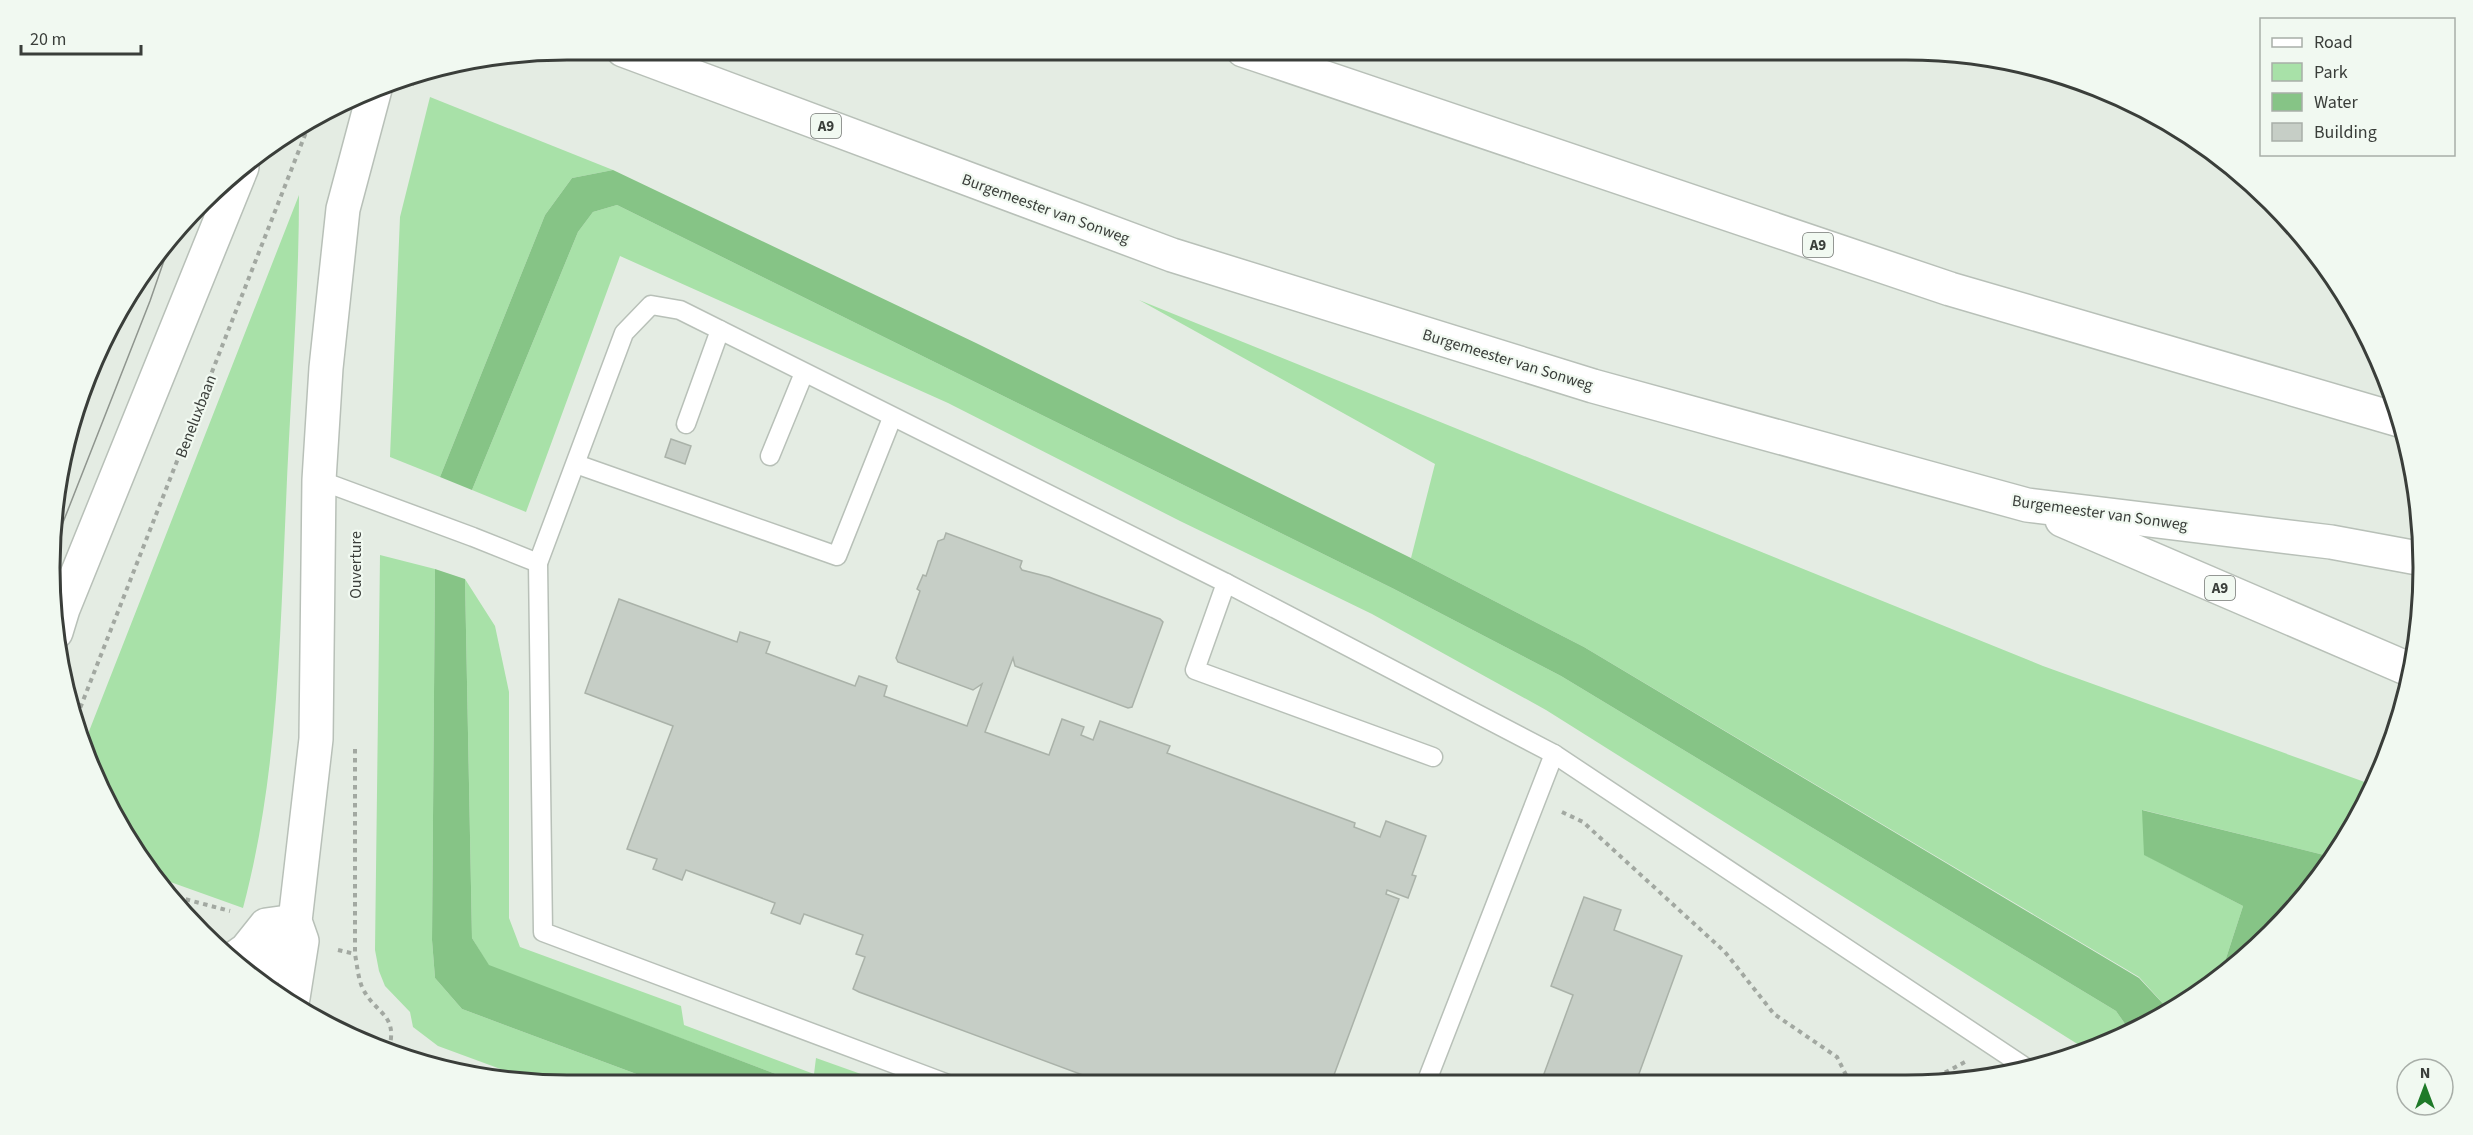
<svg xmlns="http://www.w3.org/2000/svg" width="2473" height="1135" font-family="'Source Sans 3',sans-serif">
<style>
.green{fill:#a8e1a8}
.water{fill:#86c486}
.building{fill:#c6cec6;stroke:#aab2a9;stroke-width:1.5}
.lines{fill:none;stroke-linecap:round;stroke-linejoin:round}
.lane-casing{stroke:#b8c0b8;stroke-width:21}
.street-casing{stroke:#b8c0b8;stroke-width:36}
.secondary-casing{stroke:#b8c0b8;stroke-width:36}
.primary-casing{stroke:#b8c0b8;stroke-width:36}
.highway-casing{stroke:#b8c0b8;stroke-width:36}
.path{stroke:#a2a8a1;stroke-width:4;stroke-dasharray:4.5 4.5;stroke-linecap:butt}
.lane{stroke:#fff;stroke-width:18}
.street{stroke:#fff;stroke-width:33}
.secondary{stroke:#fff;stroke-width:33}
.primary{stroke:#fff;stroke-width:33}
.highway{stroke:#fff;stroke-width:33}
.tram{stroke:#8f958e;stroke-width:1.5}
.labels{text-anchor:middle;stroke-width:4.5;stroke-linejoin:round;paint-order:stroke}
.shield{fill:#f1f9f1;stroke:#717671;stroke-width:1.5}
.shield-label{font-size:15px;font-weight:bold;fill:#3a3e3a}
.street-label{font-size:16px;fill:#3a3e3a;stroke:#f1f9f1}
.rim{fill:none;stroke:#3a3e3a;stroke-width:3}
</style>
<rect width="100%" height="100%" fill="#e4ece3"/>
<g class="green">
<path d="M 430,97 L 613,170 L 572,178 L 545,215 L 440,477 L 390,457 L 400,217 Z"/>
<path d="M 299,195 C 299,297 290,401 286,503 C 280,638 278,776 243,908 L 162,879 L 119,826 L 86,739 Z"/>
<path d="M 617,205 L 1394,589 L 1561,676 L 2116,1011 L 2130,1031 L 2104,1046 L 2087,1050 L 1546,710 L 1372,614 L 1180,521 L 948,403 L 620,256 L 526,512 L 472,490 L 578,232 L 593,212 Z"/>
<path d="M 1139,300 L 2043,666 L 2373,785 L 2332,857 L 2143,810 L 2145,855 L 2243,906 L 2219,980 L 2168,1009 L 2139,977 L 1584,647 L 1411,558 L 1435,464 Z"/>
<path d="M 380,555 L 435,569 L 432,940 L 435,978 L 462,1009 L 666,1085 L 567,1085 L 536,1082 L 438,1046 L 413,1027 L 410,1012 L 385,986 L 379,971 L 375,950 Z"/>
<path d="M 465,579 L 495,626 L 509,692 L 509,918 L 520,947 L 681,1006 L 684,1025 L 814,1074 L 816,1058 L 889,1084 L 805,1085 L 489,966 L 472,938 Z"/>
</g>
<g class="water">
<path d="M 613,170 L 976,343 L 1411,558 L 1584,647 L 2139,978 L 2168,1009 L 2130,1031 L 2116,1011 L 1561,676 L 1394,589 L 617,205 L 593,212 L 578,232 L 472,490 L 440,477 L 545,215 L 572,178 Z"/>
<path d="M 435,569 L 465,579 L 472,938 L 489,965 L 805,1085 L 666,1085 L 462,1009 L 435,978 L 432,940 Z"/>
<path d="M 2142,810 L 2332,857 L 2317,883 L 2219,980 L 2243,906 L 2144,855 Z"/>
</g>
<g class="building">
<path d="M 671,439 L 691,446 L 685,464 L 665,457 Z"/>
<path d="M 946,533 L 1022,561 L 1020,567 L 1022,570 L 1049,577 L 1160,619 L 1163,622 L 1132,707 L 1128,708 L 1015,666 L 1013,658 L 985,732 L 1049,755 L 1062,719 L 1084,727 L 1081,735 L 1093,740 L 1100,721 L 1170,746 L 1167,753 L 1355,823 L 1354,827 L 1380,837 L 1386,821 L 1426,836 L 1412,875 L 1416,876 L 1408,898 L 1387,890 L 1386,894 L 1399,899 L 1331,1083 L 1107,1084 L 859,992 L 853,989 L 865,957 L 856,954 L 863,935 L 804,914 L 800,924 L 771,913 L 775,903 L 686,870 L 682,880 L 653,869 L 657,859 L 627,849 L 673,726 L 585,693 L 619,599 L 737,642 L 740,632 L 770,642 L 766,653 L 855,686 L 859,676 L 887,686 L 884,696 L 967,726 L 982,684 L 973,690 L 898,662 L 896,658 L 920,591 L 917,589 L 923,575 L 926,576 L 938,541 L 944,539 Z"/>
<path d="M 1584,897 L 1621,910 L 1614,930 L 1682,956 L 1636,1082 L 1541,1082 L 1573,995 L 1551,986 Z"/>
</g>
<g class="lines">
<defs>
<g id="lane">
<path d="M 686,424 L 720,330"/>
<path d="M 770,456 L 804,373"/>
<path d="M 576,464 L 837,556 L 892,418"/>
<path d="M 319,480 L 473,537 L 538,563"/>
<path d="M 1226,583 L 1195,670 L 1433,757"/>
<path d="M 1426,1083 L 1554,754"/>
<path d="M 948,1084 L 543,932 L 538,563 L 624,333 L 651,305 L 680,310 L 1226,583 L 1554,754 L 2025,1067"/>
</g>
<g id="street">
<path d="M 262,980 L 275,944 L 295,921"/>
<path d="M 293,998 L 302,941 L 295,921 L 316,739 L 319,480 L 326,368 L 343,209 L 375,89"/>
</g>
<path id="secondary" d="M 56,632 L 63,609 L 242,167"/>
<path id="primary" d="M 232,960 L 246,950 L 266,925 L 295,921"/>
<g id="highway">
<path d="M 623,50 L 1172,255 L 1593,386 L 2027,505 L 2331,542 L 2423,559"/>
<path d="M 1243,50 L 1950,289 L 2399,420"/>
<path d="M 2062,520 L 2413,671"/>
</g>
</defs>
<use href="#lane" class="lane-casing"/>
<use href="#street" class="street-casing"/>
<use href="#secondary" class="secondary-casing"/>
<use href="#primary" class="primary-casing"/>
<use href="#highway" class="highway-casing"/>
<g class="path">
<path d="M 412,85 L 416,75"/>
<path d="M 77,716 L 312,117"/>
<path d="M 355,749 L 355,954 C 357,965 358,977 362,987 C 375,1015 400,1013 388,1052"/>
<path d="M 1562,812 L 1583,822 L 1725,952 L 1774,1014 L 1837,1057 L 1849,1081"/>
<path d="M 177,897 L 230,911"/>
<path d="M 338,950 L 355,954"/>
<path d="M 1929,1081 L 1965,1062"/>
</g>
<use href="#lane" class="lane"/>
<use href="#street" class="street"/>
<use href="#secondary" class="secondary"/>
<use href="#primary" class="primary"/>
<use href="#highway" class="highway"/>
<path class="tram" d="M 51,553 L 150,301 L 168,249"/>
</g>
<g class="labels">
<g class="shield">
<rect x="811" y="114" width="30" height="24" rx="4.5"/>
<rect x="1803" y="233" width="30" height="24" rx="4.5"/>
<rect x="2205" y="576" width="30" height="24" rx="4.5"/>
</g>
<g class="shield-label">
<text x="826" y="131">A9</text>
<text x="1818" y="250">A9</text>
<text x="2220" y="593">A9</text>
</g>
<g class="street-label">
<text transform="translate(1046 208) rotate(20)" y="6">Burgemeester van Sonweg</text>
<text transform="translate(1508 359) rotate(17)" y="6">Burgemeester van Sonweg</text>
<text transform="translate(195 416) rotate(-69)" y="6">Beneluxbaan</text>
<text transform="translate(2100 512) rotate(8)" y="6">Burgemeester van Sonweg</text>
<text transform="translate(355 565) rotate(-90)" y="6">Ouverture</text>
</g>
</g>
<path d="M0 0H2473V1135H0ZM567 60H1906A507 507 0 0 1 2413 567V568A507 507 0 0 1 1906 1075H567A507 507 0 0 1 60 568V567A507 507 0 0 1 567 60Z" fill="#f1f9f1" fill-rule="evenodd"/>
<path class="rim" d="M567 60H1906A507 507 0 0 1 2413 567V568A507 507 0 0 1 1906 1075H567A507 507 0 0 1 60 568V567A507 507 0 0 1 567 60Z"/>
<rect x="2260" y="18" width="195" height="138" fill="#f1f9f1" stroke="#a8aea8" stroke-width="1.5"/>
<rect x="2272" y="38" width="30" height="9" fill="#ffffff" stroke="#a8aea8" stroke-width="1.5"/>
<text x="2314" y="48" font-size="18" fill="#3a3e3a">Road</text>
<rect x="2272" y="63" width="30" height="18" fill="#a8e1a8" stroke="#a8aea8" stroke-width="1.5"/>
<text x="2314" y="78" font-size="18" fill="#3a3e3a">Park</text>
<rect x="2272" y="93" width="30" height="18" fill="#86c486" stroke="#a8aea8" stroke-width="1.5"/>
<text x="2314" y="108" font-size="18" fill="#3a3e3a">Water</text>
<rect x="2272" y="123" width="30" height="18" fill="#c6cec6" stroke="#a8aea8" stroke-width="1.5"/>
<text x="2314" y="138" font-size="18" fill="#3a3e3a">Building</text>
<g transform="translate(2425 1087)"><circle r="28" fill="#f1f9f1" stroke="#a8aea8" stroke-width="1.5"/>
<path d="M0-4.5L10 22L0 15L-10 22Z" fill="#1f7a29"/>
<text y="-9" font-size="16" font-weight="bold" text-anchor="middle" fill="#3a3e3a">N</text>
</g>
<path d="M21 45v9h120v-9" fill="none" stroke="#3a3e3a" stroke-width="3"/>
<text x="30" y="45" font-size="18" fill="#3a3e3a" stroke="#f1f9f1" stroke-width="4.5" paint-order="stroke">20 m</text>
</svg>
